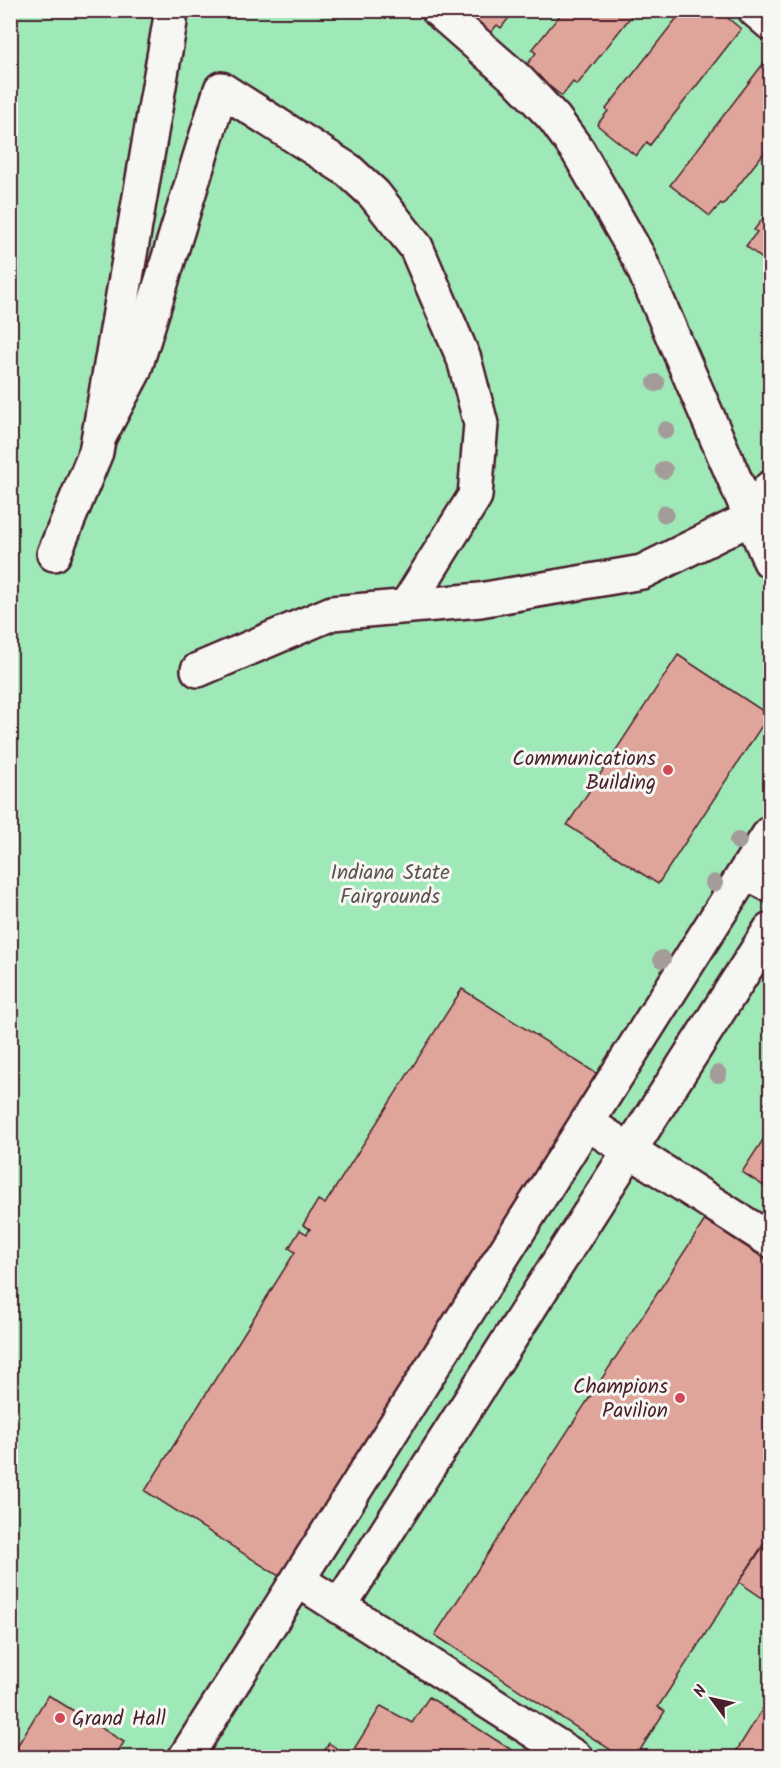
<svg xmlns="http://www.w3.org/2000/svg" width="781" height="1768" font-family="Kalam,sans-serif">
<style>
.green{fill:#9fe9b8;stroke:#748472;stroke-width:1.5}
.building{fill:#dfa59a;stroke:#4a1f2b;stroke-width:1.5}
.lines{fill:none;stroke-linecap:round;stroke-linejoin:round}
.minor-casing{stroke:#4a1f2b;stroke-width:38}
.minor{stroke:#f6f6f2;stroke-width:33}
.tree{fill:#a39c98}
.poi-dot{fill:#d1495b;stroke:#f6f6f2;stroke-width:2}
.labels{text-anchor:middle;stroke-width:6;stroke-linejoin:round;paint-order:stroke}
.poi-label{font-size:21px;fill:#4a1f2b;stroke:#f6f6f2;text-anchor:end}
.park-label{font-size:21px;fill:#5f524e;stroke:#f6f6f2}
</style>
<rect width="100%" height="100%" fill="#f6f6f2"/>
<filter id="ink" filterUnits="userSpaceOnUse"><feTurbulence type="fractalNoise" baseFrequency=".0167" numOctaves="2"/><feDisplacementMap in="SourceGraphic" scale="12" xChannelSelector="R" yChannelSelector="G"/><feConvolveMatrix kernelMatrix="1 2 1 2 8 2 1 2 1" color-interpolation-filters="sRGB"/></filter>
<g filter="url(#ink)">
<rect class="green" x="11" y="11" width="759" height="1746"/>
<g class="building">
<path d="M 456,10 L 515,10 L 501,28 L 497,25 L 488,36 Z"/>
<path d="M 564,10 L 636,10 L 577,85 L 573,82 L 562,96 L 525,67 L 536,53 L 532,50 Z"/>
<path d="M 683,10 L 718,10 L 741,29 L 650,145 L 647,142 L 636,156 L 597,125 L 608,111 L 606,109 Z"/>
<path d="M 770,55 L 770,145 L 723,205 L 721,203 L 710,216 L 670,185 Z"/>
<path d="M 770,209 L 770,265 L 746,246 L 757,232 L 754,230 Z"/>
<path d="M 678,655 L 769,715 L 658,884 L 567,825 Z"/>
<path d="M 462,989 L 599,1075 L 282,1578 L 145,1491 L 295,1252 L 289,1248 L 300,1230 L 307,1234 L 310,1229 L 303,1225 L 318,1200 L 325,1204 Z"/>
<path d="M 770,1095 L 770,1108 L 765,1104 Z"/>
<path d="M 770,1129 L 770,1190 L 742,1172 Z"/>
<path d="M 705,1220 L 770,1262 L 770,1534 L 658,1707 L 665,1711 L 635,1758 L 623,1758 L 435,1635 Z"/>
<path d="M 762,1548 L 770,1553 L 770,1603 L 739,1582 Z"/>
<path d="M 48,1695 L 124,1742 L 114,1758 L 10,1758 Z"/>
<path d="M 429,1697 L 524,1758 L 320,1758 L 329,1743 L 349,1757 L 381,1706 L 412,1723 Z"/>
<path d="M 770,1697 L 770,1758 L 732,1758 Z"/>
</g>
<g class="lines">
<defs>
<g id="minor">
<path d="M 438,10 L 518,80 L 554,118 L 578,151 L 639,258 L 770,561"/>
<path d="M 755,10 L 770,23"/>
<path d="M 99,437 L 134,371 L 221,89 L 348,170 L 374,194 L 416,247 L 464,359 L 481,424 L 475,496 L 407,605"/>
<path d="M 770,488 L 751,518 L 770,504"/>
<path d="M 54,554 L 96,452 L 170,22"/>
<path d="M 198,670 L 332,613 L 480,600 L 642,572 L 751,518"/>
<path d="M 746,872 L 770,885"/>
<path d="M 587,1123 L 770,1240"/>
<path d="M 298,1580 L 576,1758"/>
<path d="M 339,1607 L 770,930"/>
<path d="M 185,1758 L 770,833"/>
</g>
</defs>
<use href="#minor" class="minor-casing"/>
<use href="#minor" class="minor"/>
</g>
<g class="tree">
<circle cx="656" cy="383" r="9"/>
<circle cx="666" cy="430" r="9"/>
<circle cx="664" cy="470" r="9"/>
<circle cx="665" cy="514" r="9"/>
<circle cx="738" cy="841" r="9"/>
<circle cx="714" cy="883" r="9"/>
<circle cx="662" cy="959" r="9"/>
<circle cx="718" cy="1074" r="9"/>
</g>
</g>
<g class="poi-dot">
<circle cx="668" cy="770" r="6"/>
<circle cx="680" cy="1398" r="6"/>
<circle cx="60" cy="1718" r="6"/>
</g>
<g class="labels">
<g class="poi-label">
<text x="656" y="765">Communications<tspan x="656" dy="24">Building</tspan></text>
<text x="668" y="1393">Champions<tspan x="668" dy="24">Pavilion</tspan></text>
<text x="72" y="1725" text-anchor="start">Grand Hall</text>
</g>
<g class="park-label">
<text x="390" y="879">Indiana State<tspan x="390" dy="24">Fairgrounds</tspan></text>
</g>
</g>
<rect width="781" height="1768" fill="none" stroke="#f6f6f2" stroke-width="36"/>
<rect x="18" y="18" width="745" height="1732" fill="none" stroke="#4a1f2b" stroke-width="2" filter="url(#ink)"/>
<g transform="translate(712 1699) rotate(303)" stroke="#f6f6f2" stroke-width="4.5" paint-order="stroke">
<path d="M0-4.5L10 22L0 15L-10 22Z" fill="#4a1f2b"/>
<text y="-9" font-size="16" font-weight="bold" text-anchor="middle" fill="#4a1f2b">N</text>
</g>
</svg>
